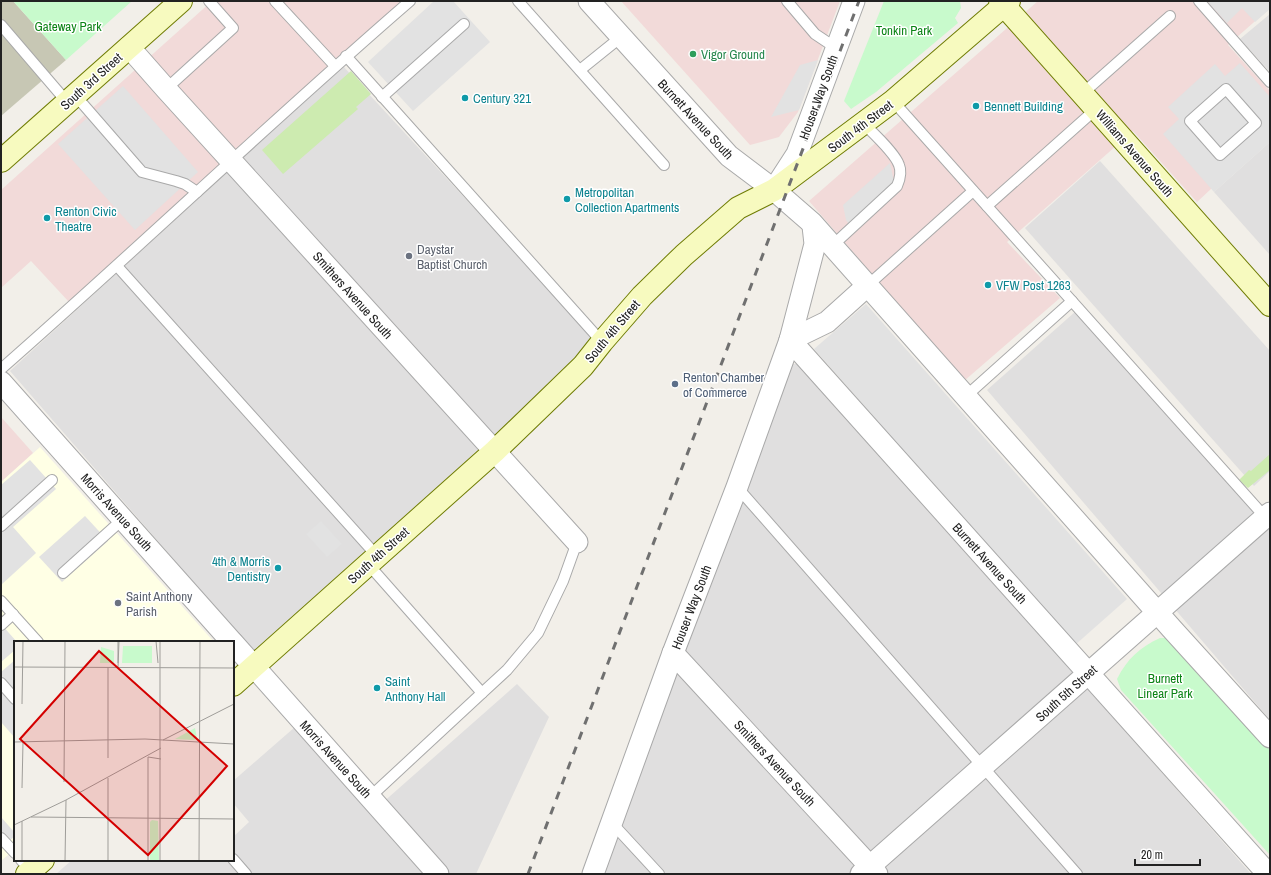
<svg xmlns="http://www.w3.org/2000/svg" width="1271" height="875" font-family="'Archivo Narrow',sans-serif">
<style>
.residential{fill:#e0dfdf}
.commercial{fill:#f2dad9}
.education{fill:#ffffe5}
.construction{fill:#c7c7b4}
.grass{fill:#cdebb0}
.park{fill:#c8facc}
.parking{fill:#e2e2e2}
.lines{fill:none;stroke-linecap:round;stroke-linejoin:round}
.lane-casing{stroke:#a9a9a9;stroke-width:12}
.street-casing{stroke:#a9a9a9;stroke-width:23}
.secondary-casing{stroke:#707d05;stroke-width:24}
.lane{stroke:#fff;stroke-width:10}
.street{stroke:#fff;stroke-width:21}
.secondary{stroke:#f7fabf;stroke-width:22}
.rail{stroke:#707070;stroke-width:3;stroke-dasharray:8 8;stroke-linecap:butt}
.leisure-dot{fill:#2e9e5b;stroke:#fff;stroke-width:1.5}
.culture-dot{fill:#0f9aa8;stroke:#fff;stroke-width:1.5}
.worship-dot{fill:#6b7280;stroke:#fff;stroke-width:1.5}
.service-dot{fill:#5c6f8a;stroke:#fff;stroke-width:1.5}
.labels{text-anchor:middle;stroke-width:3;stroke-linejoin:round;paint-order:stroke}
.park-label{font-size:13px;fill:#0c8416;stroke:#fff}
.leisure-label{font-size:13px;fill:#27864d;stroke:#fff;text-anchor:start}
.street-label{font-size:13px;fill:#222;stroke:#fff}
.culture-label{font-size:13px;fill:#0d838f;stroke:#fff;text-anchor:start}
.worship-label{font-size:13px;fill:#5b616d;stroke:#fff;text-anchor:start}
.service-label{font-size:13px;fill:#4e5e75;stroke:#fff;text-anchor:start}
.inset-road{fill:none;stroke:#9f9d99;stroke-width:1}
.view{fill:#d40000;fill-opacity:0.15;stroke:#d40000;stroke-width:2}
.inset-edge{fill:none;stroke:#222;stroke-width:2}
</style>
<rect width="100%" height="100%" fill="#f2efe9"/>
<g class="residential">
<path d="M 1270,14 L 1270,72 L 1240,39 Z"/>
<path d="M 343,66 L 594,338 L 577,365 L 256,654 L 10,371 Z"/>
<path d="M 1270,142 L 1270,255 L 1214,192 Z"/>
<path d="M 1100,161 L 1270,351 L 1270,471 L 1254,486 L 1025,228 Z"/>
<path d="M 1076,311 L 1270,531 L 1270,720 L 987,390 Z"/>
<path d="M 792,364 L 803,364 L 1251,874 L 595,874 Z"/>
<path d="M 517,684 L 549,717 L 476,874 L 56,874 L 72,860 L 233,860 L 233,837 L 249,822 L 233,803 L 233,781 L 295,727 L 372,812 Z"/>
</g>
<g class="commercial">
<path d="M 212,1 L 404,1 L 69,302 L 31,261 L 1,288 L 1,190 Z"/>
<path d="M 621,1 L 840,1 L 798,112 L 779,137 L 750,145 Z"/>
<path d="M 1038,1 L 1270,1 L 1270,8 L 1228,45 L 1270,91 L 1270,134 L 1197,202 L 1133,131 L 1007,242 L 1060,298 L 964,381 L 809,201 Z"/>
<path d="M 1,417 L 33,453 L 1,482 Z"/>
</g>
<path class="education" d="M 40,447 L 214,642 L 15,642 L 15,849 L 1,861 L 1,482 Z"/>
<path class="construction" d="M 1,1 L 13,1 L 66,60 L 1,116 Z"/>
<g class="grass">
<path d="M 351,71 L 371,94 L 356,107 L 358,109 L 283,174 L 262,150 Z"/>
<path d="M 1270,454 L 1270,470 L 1248,488 L 1239,480 L 1249,470 L 1251,471 Z"/>
</g>
<g class="park">
<path d="M 13,1 L 132,1 L 66,60 Z"/>
<path d="M 884,1 L 960,1 L 961,8 L 955,18 L 958,23 L 876,92 L 851,109 L 844,101 Z"/>
<path d="M 1160,638 L 1165,638 L 1172,641 L 1270,750 L 1270,855 L 1121,690 L 1117,679 C 1127,659 1140,647 1160,638 Z"/>
</g>
<g class="parking">
<path d="M 434,1 L 453,1 L 490,42 L 413,111 L 368,62 Z"/>
<path d="M 1207,1 L 1270,1 L 1270,9 L 1255,22 L 1242,8 L 1227,23 Z"/>
<path d="M 818,60 L 799,110 L 771,117 L 800,65 Z"/>
<path d="M 1240,63 L 1270,97 L 1270,142 L 1214,192 L 1163,134 L 1179,119 L 1168,107 L 1215,64 L 1225,76 Z"/>
<path d="M 123,86 L 198,172 L 135,230 L 58,144 Z"/>
<path d="M 890,163 L 895,187 L 851,227 L 846,220 L 843,205 Z"/>
<path d="M 866,304 L 1127,599 L 1075,645 L 814,349 Z"/>
<path d="M 30,460 L 56,489 L 13,527 L 36,553 L 1,585 L 1,485 Z"/>
<path d="M 85,516 L 108,541 L 62,582 L 39,557 Z"/>
<path d="M 321,521 L 342,544 L 327,557 L 306,534 Z"/>
<path d="M 1,624 L 17,642 L 15,642 L 15,650 L 1,662 Z"/>
<path d="M 15,660 L 15,738 L 1,722 L 1,672 Z"/>
<path d="M 1,817 L 15,833 L 15,836 L 1,848 Z"/>
</g>
<g class="lines">
<defs>
<g id="lane">
<path d="M 275,1 L 335,66"/>
<path d="M 518,1 L 664,165"/>
<path d="M 787,1 L 815,34 L 836,48"/>
<path d="M 1199,1 L 1270,82"/>
<path d="M 1,25 L 67,102"/>
<path d="M 346,56 L 602,342"/>
<path d="M 580,70 L 621,37"/>
<path d="M 166,89 L 233,28 L 209,1"/>
<path d="M 1226,89 L 1256,123 L 1220,155 L 1190,121 Z"/>
<path d="M 1082,94 L 1170,16"/>
<path d="M 75,95 L 142,172 L 176,181 L 185,184 L 197,192"/>
<path d="M 382,97 L 464,24"/>
<path d="M 893,101 L 1265,517"/>
<path d="M 987,206 L 1096,109"/>
<path d="M 832,246 L 897,186 C 900,179 902,172 899,165 C 895,153 873,133 864,124"/>
<path d="M 117,266 L 377,556"/>
<path d="M 867,286 L 973,191"/>
<path d="M 1,369 C 139,248 271,121 410,1"/>
<path d="M 965,397 L 1072,301"/>
<path d="M 737,487 L 1077,874"/>
<path d="M 1,526 L 52,480"/>
<path d="M 368,564 L 482,693 L 370,797"/>
<path d="M 63,573 L 123,519"/>
<path d="M 1,601 L 38,642"/>
<path d="M 1,625 L 13,614"/>
<path d="M 1,683 L 15,699"/>
<path d="M 482,693 L 507,670 L 538,633 L 563,581 L 577,542"/>
<path d="M 612,823 L 659,874"/>
<path d="M 1,838 L 15,853"/>
<path d="M 233,859 L 246,874"/>
<path d="M 21,860 L 31,871"/>
</g>
<g id="street">
<path d="M 589,1 L 729,156 L 774,190 L 812,223 L 1172,629 L 1270,737"/>
<path d="M 129,47 L 166,89 L 577,542"/>
<path d="M 775,188 L 797,154 L 854,1"/>
<path d="M 790,340 L 1268,874"/>
<path d="M 790,340 L 827,322 L 867,286"/>
<path d="M 1,382 L 232,642"/>
<path d="M 233,643 L 438,874"/>
<path d="M 673,653 L 877,874"/>
<path d="M 593,874 L 673,653 L 737,487 L 790,340 L 815,244 L 813,226"/>
<path d="M 861,874 L 1270,513"/>
</g>
<g id="secondary">
<path d="M 1000,1 L 1270,305"/>
<path d="M 1,161 L 181,1"/>
<path d="M 233,685 L 495,451 L 583,366 L 602,342 L 642,296 L 684,255 L 738,208 L 774,190 L 893,101 L 1009,1"/>
<path d="M 27,874 L 43,860"/>
</g>
</defs>
<use href="#lane" class="lane-casing"/>
<use href="#street" class="street-casing"/>
<use href="#secondary" class="secondary-casing"/>
<use href="#lane" class="lane"/>
<use href="#street" class="street"/>
<use href="#secondary" class="secondary"/>
<path class="rail" d="M 528,874 L 859,1"/>
</g>
<circle class="leisure-dot" cx="693" cy="54" r="4"/>
<g class="culture-dot">
<circle cx="465" cy="98" r="4"/>
<circle cx="976" cy="106" r="4"/>
<circle cx="567" cy="199" r="4"/>
<circle cx="47" cy="218" r="4"/>
<circle cx="988" cy="285" r="4"/>
<circle cx="278" cy="568" r="4"/>
<circle cx="377" cy="688" r="4"/>
</g>
<g class="worship-dot">
<circle cx="409" cy="256" r="4"/>
<circle cx="118" cy="603" r="4"/>
</g>
<circle class="service-dot" cx="675" cy="384" r="4"/>
<g class="labels">
<g class="park-label">
<text x="68" y="31">Gateway Park</text>
<text x="904" y="35">Tonkin Park</text>
<text x="1165" y="683">Burnett<tspan x="1165" dy="15">Linear Park</tspan></text>
</g>
<g class="leisure-label">
<text x="701" y="59">Vigor Ground</text>
</g>
<g class="street-label">
<text transform="translate(91 81) rotate(-42)" y="5">South 3rd Street</text>
<text transform="translate(818 97) rotate(-70)" y="5">Houser Way South</text>
<text transform="translate(696 119) rotate(47)" y="5">Burnett Avenue South</text>
<text transform="translate(860 126) rotate(-37)" y="5">South 4th Street</text>
<text transform="translate(1135 153) rotate(49)" y="5">Williams Avenue South</text>
<text transform="translate(353 295) rotate(48)" y="5">Smithers Avenue South</text>
<text transform="translate(612 331) rotate(-50)" y="5">South 4th Street</text>
<text transform="translate(117 512) rotate(48)" y="5">Morris Avenue South</text>
<text transform="translate(378 555) rotate(-42)" y="5">South 4th Street</text>
<text transform="translate(990 563) rotate(48)" y="5">Burnett Avenue South</text>
<text transform="translate(691 607) rotate(-69)" y="5">Houser Way South</text>
<text transform="translate(1066 693) rotate(-42)" y="5">South 5th Street</text>
<text transform="translate(336 759) rotate(48)" y="5">Morris Avenue South</text>
<text transform="translate(775 763) rotate(47)" y="5">Smithers Avenue South</text>
</g>
<g class="culture-label">
<text x="473" y="103">Century 321</text>
<text x="984" y="111">Bennett Building</text>
<text x="575" y="197">Metropolitan<tspan x="575" dy="15">Collection Apartments</tspan></text>
<text x="55" y="216">Renton Civic<tspan x="55" dy="15">Theatre</tspan></text>
<text x="996" y="290">VFW Post 1263</text>
<text x="270" y="566" text-anchor="end">4th &amp; Morris<tspan x="270" dy="15">Dentistry</tspan></text>
<text x="385" y="686">Saint<tspan x="385" dy="15">Anthony Hall</tspan></text>
</g>
<g class="worship-label">
<text x="417" y="254">Daystar<tspan x="417" dy="15">Baptist Church</tspan></text>
<text x="126" y="601">Saint Anthony<tspan x="126" dy="15">Parish</tspan></text>
</g>
<g class="service-label">
<text x="683" y="382">Renton Chamber<tspan x="683" dy="15">of Commerce</tspan></text>
</g>
</g>
<g transform="translate(14 641)">
<rect width="220" height="220" fill="#f2efe9"/>
<path d="M 109,5 L 138,5 L 138,22 L 108,22 ZM 87,6 L 100,10 L 100,22 L 86,22 ZM 181,87 L 183,97 L 180,99 L 161,98 ZM 138,179 L 144,180 L 145,220 L 136,220 L 136,181 Z" fill="#c8facc"/>
<path class="inset-road" d="M 142,0 L 144,22M 146,0 L 146,220M 104,1 L 104,22M 0,26 L 220,27M 94,26 L 94,117M 104,26 L 105,0M 8,63 L 9,0M 149,99 L 220,63M 0,101 L 131,98 L 220,103M 134,116 L 147,118M 50,141 L 51,0M 8,147 L 9,101M 17,176 L 220,178M 0,184 L 52,159 L 147,107M 8,220 L 8,180M 51,220 L 52,159M 94,220 L 94,137M 134,220 L 134,116M 185,220 L 186,0"/>
<path class="view" d="M 85,10 L 213,125 L 134,214 L 6,98 Z"/>
<rect width="220" height="220" class="inset-edge"/>
</g>
<rect width="1271" height="875" fill="none" stroke="#222222" stroke-width="4"/>
<path d="M1135 859v6h65v-6" fill="none" stroke="#222222" stroke-width="2"/>
<text x="1141" y="859" font-size="12" fill="#222222" stroke="#ffffff" stroke-width="3" paint-order="stroke">20 m</text>
</svg>
